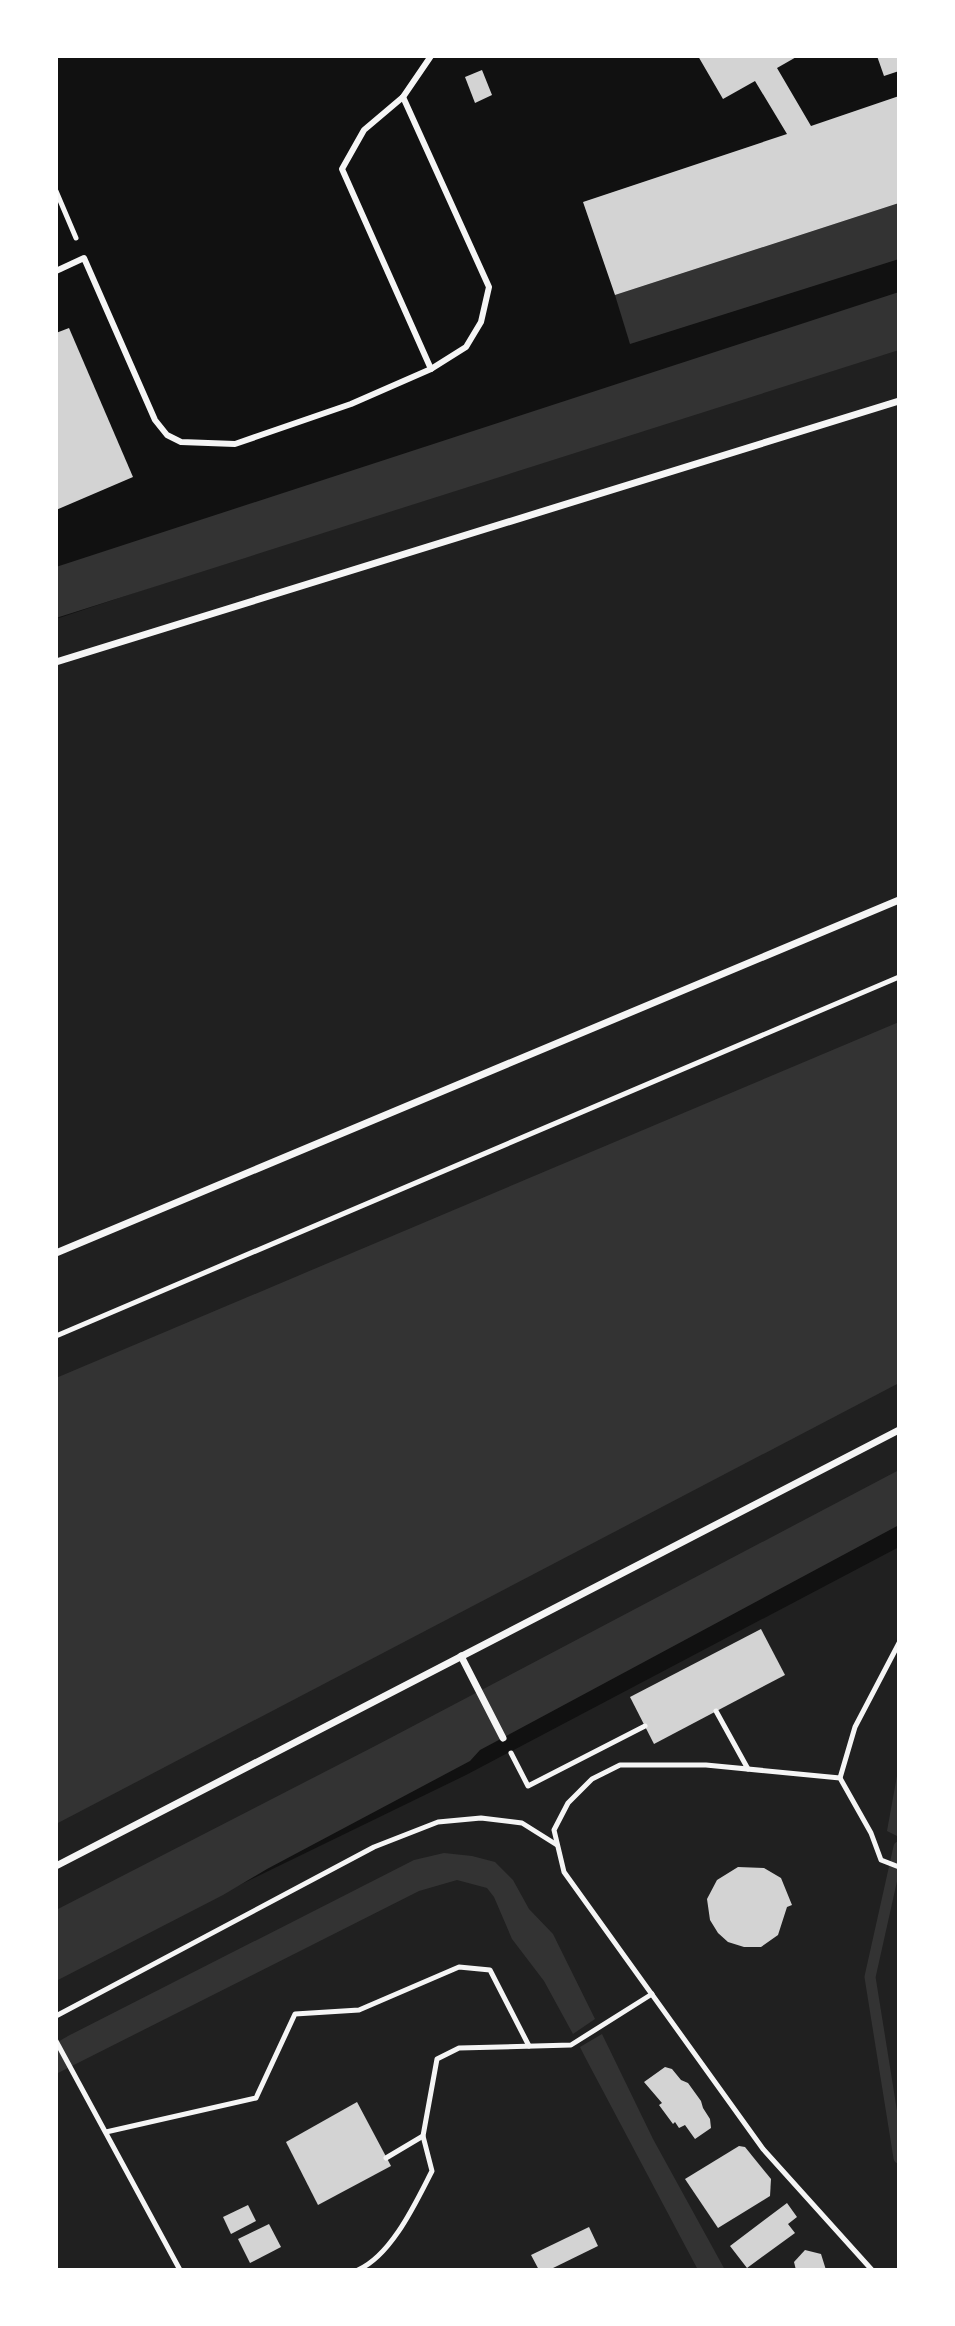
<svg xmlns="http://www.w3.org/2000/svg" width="955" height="2326" font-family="Ubuntu,sans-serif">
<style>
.green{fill:#202020}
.water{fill:#333}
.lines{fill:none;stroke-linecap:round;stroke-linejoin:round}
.stream{stroke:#333;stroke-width:11}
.building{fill:#d3d3d3}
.path{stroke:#f5f5f5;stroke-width:5}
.service{stroke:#f5f5f5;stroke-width:6}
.pedestrian{stroke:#f5f5f5;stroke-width:7}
</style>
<rect width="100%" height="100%" fill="#111"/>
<g class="green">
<path d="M 899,338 L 899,1475 L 56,1916 L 56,619 Z"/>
<path d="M 899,1547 L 899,2270 L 56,2270 L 56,1974 L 466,1775 Z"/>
</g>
<g class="water">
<path d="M 899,203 L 899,259 L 630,344 L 615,295 Z"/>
<path d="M 899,292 L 899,350 L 56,618 L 56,567 Z"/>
<path d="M 899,1022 L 899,1383 L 56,1824 L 56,1378 Z"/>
<path d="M 899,1470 L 899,1525 L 480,1750 L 470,1761 L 267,1869 L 223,1895 L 56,1981 L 56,1910 L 377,1745 Z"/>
<path d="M 899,1765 L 899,1837 L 887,1831 Z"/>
<path d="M 444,1853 L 472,1856 L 495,1862 L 513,1880 L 529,1909 L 553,1934 L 595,2019 L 573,2034 L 544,1981 L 512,1939 L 494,1897 L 487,1888 L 457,1880 L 419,1891 L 56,2074 L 56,2043 L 68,2036 L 414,1860 Z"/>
<path d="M 602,2034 L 653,2139 L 725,2270 L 698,2270 L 585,2057 L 580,2047 Z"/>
</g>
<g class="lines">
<path class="stream" d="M 899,1847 L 870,1977 L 899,2158"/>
</g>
<g class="building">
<path d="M 698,56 L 798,56 L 777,68 L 811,126 L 899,96 L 899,203 L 615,295 L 583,202 L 787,134 L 755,81 L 723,99 Z"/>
<path d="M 877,56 L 899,56 L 899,71 L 884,76 Z"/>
<path d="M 482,70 L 492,95 L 475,103 L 465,77 Z"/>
<path d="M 69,328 L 133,477 L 56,510 L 56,333 Z"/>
<path d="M 761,1629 L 785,1675 L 654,1744 L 630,1697 Z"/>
<path d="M 738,1867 L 764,1868 L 781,1878 L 792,1905 L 787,1907 L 778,1935 L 761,1947 L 744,1947 L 728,1942 L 718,1933 L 710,1920 L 707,1899 L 717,1880 Z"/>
<path d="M 665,2067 L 672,2069 L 681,2080 L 688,2083 L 701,2101 L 703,2108 L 710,2119 L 711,2128 L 695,2139 L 685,2125 L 679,2128 L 675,2122 L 673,2124 L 659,2105 L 662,2103 L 644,2082 Z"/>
<path d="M 357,2102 L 391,2166 L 318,2205 L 286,2142 Z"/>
<path d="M 739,2146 L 745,2147 L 771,2179 L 770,2196 L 718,2228 L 685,2179 Z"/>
<path d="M 787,2203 L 797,2217 L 788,2224 L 795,2233 L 747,2268 L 730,2246 Z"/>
<path d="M 248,2205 L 256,2221 L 231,2234 L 223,2217 Z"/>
<path d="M 269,2224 L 281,2247 L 250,2263 L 238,2239 Z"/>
<path d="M 589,2227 L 598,2246 L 549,2270 L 539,2270 L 531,2255 Z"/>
<path d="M 805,2250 L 821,2254 L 826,2270 L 796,2270 L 794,2262 Z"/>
</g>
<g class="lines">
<g class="path">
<path d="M 56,191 L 76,238"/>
<path d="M 56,1336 L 899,977"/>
<path d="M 716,1711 L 748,1769"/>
<path d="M 511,1753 L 528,1786 L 645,1726"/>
<path d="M 840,1778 L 855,1727 L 899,1643"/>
<path d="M 56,2016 L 374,1847 L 438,1822 L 481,1818 L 522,1823 L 557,1845"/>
<path d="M 56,2041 L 180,2270"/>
<path d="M 106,2132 L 256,2098 L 295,2014 L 359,2010 L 459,1967 L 490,1970 L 529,2046"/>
<path d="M 386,2158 L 423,2136 L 437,2059 L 459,2048 L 571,2045 L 652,1994"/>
<path d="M 358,2270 C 392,2255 416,2202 432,2171 L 423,2136"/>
<path d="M 872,2270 L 763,2149 L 564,1872 L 554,1830 L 568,1803 L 592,1779 L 620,1765 L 706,1765 L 840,1778 L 871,1833 L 881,1860 L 899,1867"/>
</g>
<g class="service">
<path d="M 56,271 L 84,258 L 155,420 L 167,435 L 181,442 L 235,444 L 351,404 L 431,369 L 466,347 L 481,322 L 489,287 L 403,97"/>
<path d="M 431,369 L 342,169 L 364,130 L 403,97 L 431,56"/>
</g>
<g class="pedestrian">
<path d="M 56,662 L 899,401"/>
<path d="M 56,1253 L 899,900"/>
<path d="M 461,1656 L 503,1738"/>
<path d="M 56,1866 L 899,1430"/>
</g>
</g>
<rect width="955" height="2326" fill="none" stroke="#ffffff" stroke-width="116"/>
</svg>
